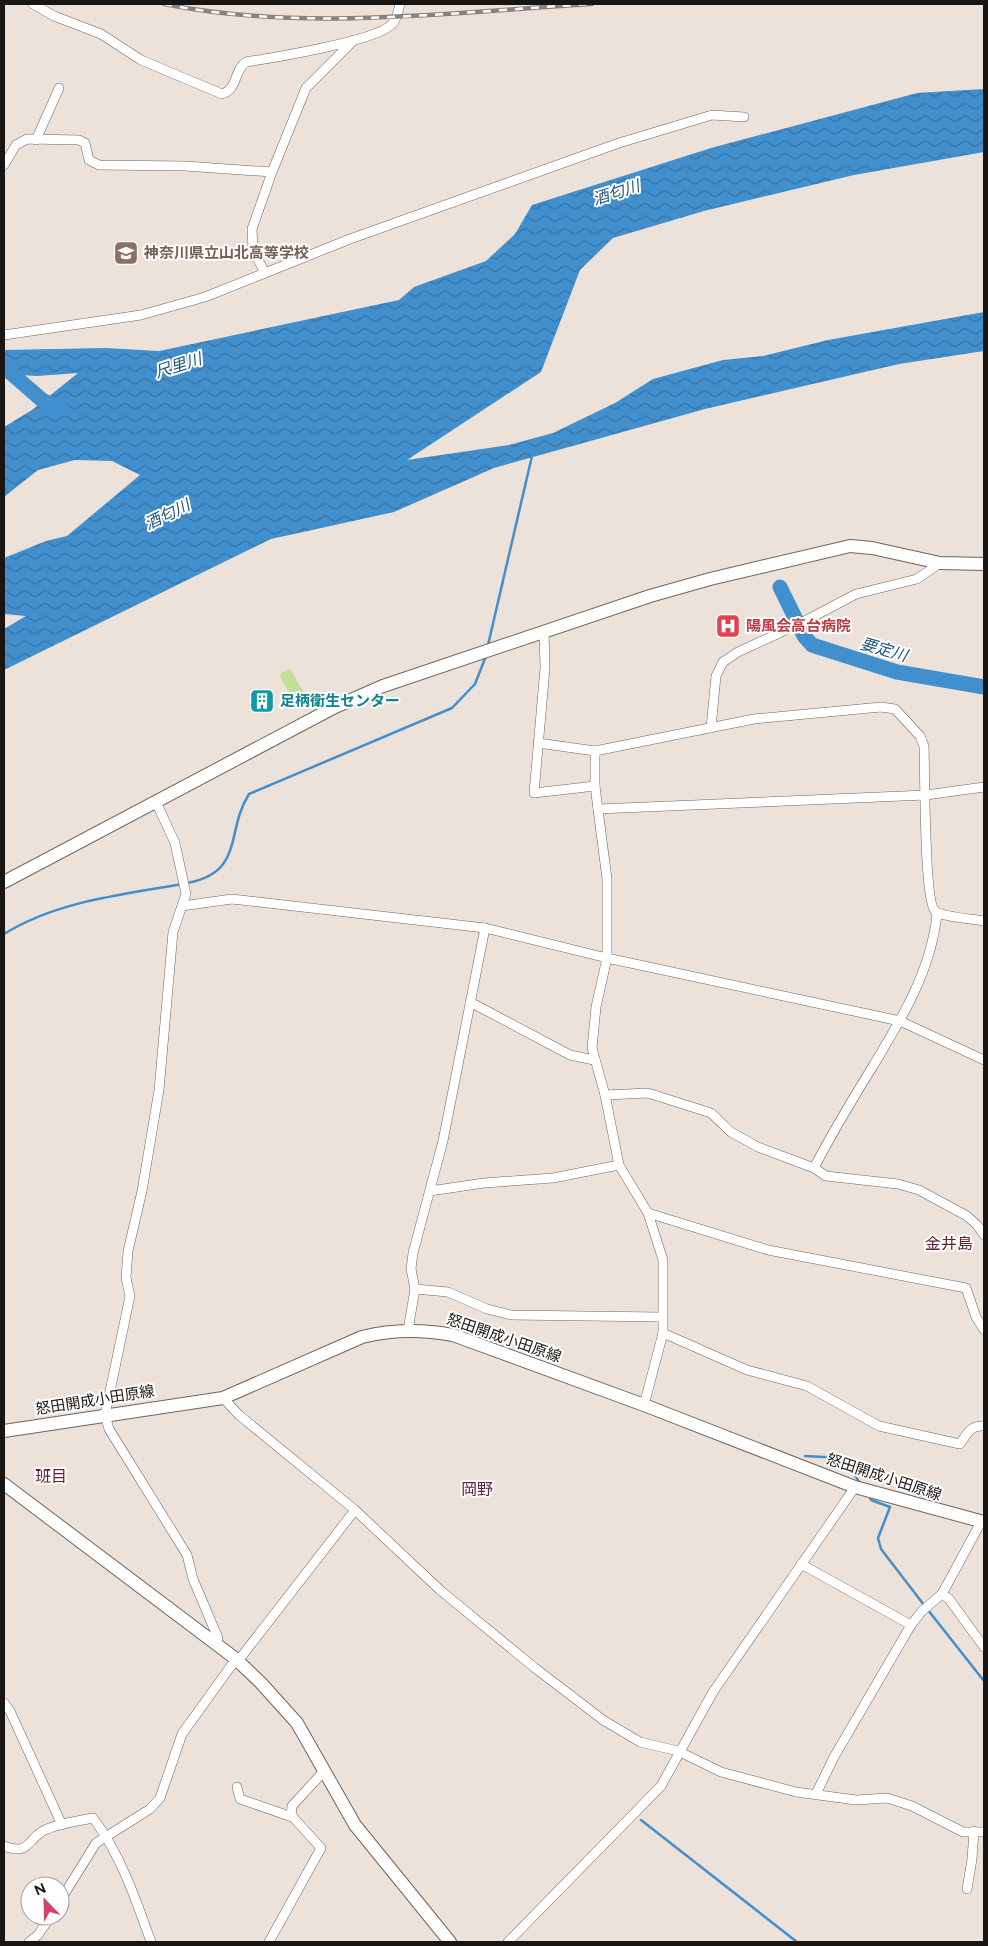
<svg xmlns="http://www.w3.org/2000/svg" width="988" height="1946" font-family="Figtree,'Noto Sans JP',sans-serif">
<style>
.grass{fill:#c2e198}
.water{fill:url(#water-waves)}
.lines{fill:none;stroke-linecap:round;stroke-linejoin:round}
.stream{stroke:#418fcd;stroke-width:2.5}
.river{stroke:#418fcd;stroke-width:15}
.street-casing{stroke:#6e655d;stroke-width:10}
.secondary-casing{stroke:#6e655d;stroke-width:14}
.street{stroke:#fff;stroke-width:9}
.secondary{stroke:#fff;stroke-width:12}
.rail-casing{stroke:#8a827c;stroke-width:4.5}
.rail{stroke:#fff;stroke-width:2.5;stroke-dasharray:8;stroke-linecap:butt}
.labels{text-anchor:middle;stroke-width:4;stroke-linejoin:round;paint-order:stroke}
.education-label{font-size:15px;font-weight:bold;fill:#785e54;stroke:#fff;text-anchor:start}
.health-label{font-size:15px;font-weight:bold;fill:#be3a42;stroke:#fff;text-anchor:start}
.culture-label{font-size:15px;font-weight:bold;fill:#0d838f;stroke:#fff;text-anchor:start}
.street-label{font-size:15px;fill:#191512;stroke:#fff}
.water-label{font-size:16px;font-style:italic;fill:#1c547e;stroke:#fff}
.neighbourhood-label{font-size:16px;fill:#662132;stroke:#fff}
</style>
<defs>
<pattern id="water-waves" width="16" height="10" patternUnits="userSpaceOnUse" patternTransform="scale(1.25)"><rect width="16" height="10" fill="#418fcd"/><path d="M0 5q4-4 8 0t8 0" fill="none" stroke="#3674a5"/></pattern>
</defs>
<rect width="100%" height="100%" fill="#ede2d9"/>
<path class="grass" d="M 290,668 L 305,694 L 294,701 L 279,675 Z"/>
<path class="water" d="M 984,89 L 984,152 L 854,175 L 704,211 L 613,238 L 580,270 L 541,372 L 407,460 L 509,445 L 553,433 L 615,403 L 653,379 L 723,360 L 763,356 L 828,340 L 984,312 L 984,351 L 899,364 L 705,409 L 494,468 L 394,512 L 271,539 L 4,670 L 4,629 L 26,616 L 4,614 L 4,558 L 46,541 L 67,536 L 140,475 L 112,461 L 75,460 L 38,470 L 4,497 L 4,427 L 32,410 L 78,373 L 37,376 L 4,374 L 4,350 L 106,348 L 159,351 L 399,300 L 414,287 L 486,261 L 515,234 L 532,205 L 711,148 L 917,93 Z"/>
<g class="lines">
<g class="stream">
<path d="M 488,645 L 532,456"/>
<path d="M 187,883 C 245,872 225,832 249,794 L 452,708 L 475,684 L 486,656"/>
<path d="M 4,934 C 57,901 121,895 182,884"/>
<path d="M 805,1456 L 843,1458 L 860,1483"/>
<path d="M 869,1496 L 871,1500 L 890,1507 L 878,1538 L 881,1549 L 924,1605"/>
<path d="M 928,1610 L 984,1681"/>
<path d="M 641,1820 L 797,1942"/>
</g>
<g class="river">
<path d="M 4,367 L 42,400 L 62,409"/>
<path d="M 780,587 L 804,636 L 812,645 L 897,672 L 984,687"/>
</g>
<defs>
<g id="street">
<path d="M 33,4 L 54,16 L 101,34 L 141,60 L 222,94 C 238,90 234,69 246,62 C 272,58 375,41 391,25 C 397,20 398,11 400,4"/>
<path d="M 354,40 L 306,88 L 272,172 L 252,229 L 253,250 L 265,273 L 350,239 L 619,143 L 712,115 L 744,117"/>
<path d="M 36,140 L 59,88"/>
<path d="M 4,165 L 16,145 L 27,139 L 79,140 L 85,143 L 89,160 L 99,165 L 185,166 L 272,172"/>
<path d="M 4,335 L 141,315 L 205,297 L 265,273"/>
<path d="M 544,632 L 545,668 L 534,793 L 595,786"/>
<path d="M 711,728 L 716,676 L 723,662 L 738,652 L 801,623 L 856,594 L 917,579 L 940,563"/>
<path d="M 538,743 L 595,751"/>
<path d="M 156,802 L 175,843 L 186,894 L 173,932 L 159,1090 L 142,1191 L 128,1251 L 126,1278 L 130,1296 L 105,1415 L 109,1429 L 187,1555 L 193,1579 L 218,1638 L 214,1644"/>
<path d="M 598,809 L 926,795 L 984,787"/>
<path d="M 182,906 L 232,899 L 485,928 L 607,958 L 900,1021 L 984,1060"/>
<path d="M 470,1002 L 570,1055 L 594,1060"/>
<path d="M 605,1095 L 648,1093 L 711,1113 L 731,1132 L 758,1147 L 814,1168 L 826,1176 L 898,1184 L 919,1190 L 967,1216 L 977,1225 L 984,1235"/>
<path d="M 814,1168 C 832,1133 852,1100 873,1066 C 902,1018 931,971 937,914"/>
<path d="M 430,1191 L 484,1183 L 553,1178 L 619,1165"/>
<path d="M 648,1213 L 768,1250 L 966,1288 L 976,1317 L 984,1330"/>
<path d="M 415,1289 L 448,1292 L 487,1309 L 511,1315 L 661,1317"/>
<path d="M 408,1330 L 415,1289 L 411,1269 L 413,1253 L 443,1141 L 485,928"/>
<path d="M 663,1333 L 747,1370 L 807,1386 L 879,1426 L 960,1444 C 967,1434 970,1425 984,1426"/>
<path d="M 223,1398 L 239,1415 L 355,1510 L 440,1590 L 535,1668 L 603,1720 L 640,1742 L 678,1751 L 721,1772 L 796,1792 L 856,1800 L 887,1798 L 912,1806 L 963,1832 L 984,1832"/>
<path d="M 644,1405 L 663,1333 L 663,1260 L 648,1213 L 619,1165 L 605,1095 L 592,1048 L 596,1007 L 607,958 L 607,879 L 595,786 L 595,751 L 754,719 L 881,707 L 895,709 L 920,736 L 924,746 C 925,770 924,901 935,911 C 942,917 974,919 984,921"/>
<path d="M 801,1564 L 911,1625"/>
<path d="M 942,1594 L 949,1599 L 984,1647"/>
<path d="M 238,1661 L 355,1510"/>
<path d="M 4,1703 L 10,1711 L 62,1825"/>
<path d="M 237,1787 L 240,1799 L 292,1817"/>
<path d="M 816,1794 L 834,1757 L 911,1625 L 922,1611 L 942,1594 L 981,1522"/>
<path d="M 4,1846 C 31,1857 28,1836 47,1829 C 61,1823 78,1821 93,1818 C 120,1853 136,1900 151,1942"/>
<path d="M 967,1889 L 972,1859 L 974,1831"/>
<path d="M 60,1901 L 96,1843 L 150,1809 L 160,1798 L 182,1734 L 236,1659"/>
<path d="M 29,1942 L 38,1935 L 51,1916"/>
<path d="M 269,1942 L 321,1848 L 291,1815 L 292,1806 L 325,1770"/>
<path d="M 508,1942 L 661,1786 L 713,1692 L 855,1487"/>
</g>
<g id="secondary">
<path d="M 4,882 L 335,707 L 383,686 L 650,596 L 710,579 L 850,546 L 872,548 L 940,563 L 984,564"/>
<path d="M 4,1431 L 223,1398 L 362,1337 C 393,1329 421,1329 453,1335 L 644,1405 L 855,1487 L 984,1522"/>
<path d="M 4,1484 L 236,1659 L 261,1683 L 297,1723 L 355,1825 L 450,1942"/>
</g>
</defs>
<use href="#street" class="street-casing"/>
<use href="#secondary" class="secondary-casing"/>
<use href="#street" class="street"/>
<use href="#secondary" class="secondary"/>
<defs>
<path id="rail" d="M 164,4 C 305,32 450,12 592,4"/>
</defs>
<use href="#rail" class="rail-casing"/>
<use href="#rail" class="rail"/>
</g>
<defs>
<symbol id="school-square" viewBox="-11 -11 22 22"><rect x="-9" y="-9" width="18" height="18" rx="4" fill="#8d6e63" stroke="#fff"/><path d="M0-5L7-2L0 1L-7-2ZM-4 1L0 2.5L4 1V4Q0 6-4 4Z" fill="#fff"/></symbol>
<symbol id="hospital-square" viewBox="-11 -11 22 22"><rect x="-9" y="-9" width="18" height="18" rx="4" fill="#e0444e" stroke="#fff"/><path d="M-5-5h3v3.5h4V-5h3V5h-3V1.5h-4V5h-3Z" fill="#fff"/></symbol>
<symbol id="building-square" viewBox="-11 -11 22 22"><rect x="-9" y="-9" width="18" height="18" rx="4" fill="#0f9aa8" stroke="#fff"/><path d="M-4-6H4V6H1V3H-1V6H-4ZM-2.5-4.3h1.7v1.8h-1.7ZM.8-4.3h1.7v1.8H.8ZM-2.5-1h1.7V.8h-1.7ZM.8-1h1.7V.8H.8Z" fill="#fff"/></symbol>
</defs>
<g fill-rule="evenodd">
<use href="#school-square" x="112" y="239" width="28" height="28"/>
<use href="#hospital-square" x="714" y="612" width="28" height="28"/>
<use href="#building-square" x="248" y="687" width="28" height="28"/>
</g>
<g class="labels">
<g class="education-label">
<text x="144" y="258">神奈川県立山北高等学校</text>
</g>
<g class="health-label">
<text x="746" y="631">陽風会高台病院</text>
</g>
<g class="culture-label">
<text x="280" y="706">足柄衛生センター</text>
</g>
<g class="street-label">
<text transform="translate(504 1338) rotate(19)" y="5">怒田開成小田原線</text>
<text transform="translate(95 1400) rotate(-9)" y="5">怒田開成小田原線</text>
<text transform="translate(884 1477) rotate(18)" y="5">怒田開成小田原線</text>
</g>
<g class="water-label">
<text transform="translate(616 192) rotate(-18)" y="6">酒匂川</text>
<text transform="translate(178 365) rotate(-18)" y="6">尺里川</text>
<text transform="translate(167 514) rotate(-26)" y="6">酒匂川</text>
<text transform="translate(884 649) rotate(16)" y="6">要定川</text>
</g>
<g class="neighbourhood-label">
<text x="949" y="1249">金井島</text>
<text x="51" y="1482">班目</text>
<text x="477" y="1495">岡野</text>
</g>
</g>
<rect width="988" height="1946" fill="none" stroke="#191512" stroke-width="10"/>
<g transform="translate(45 1901) rotate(337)"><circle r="24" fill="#ffffff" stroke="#a3a1a0"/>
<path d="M0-4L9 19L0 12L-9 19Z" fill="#d34469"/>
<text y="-8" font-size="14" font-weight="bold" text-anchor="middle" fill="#191512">N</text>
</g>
</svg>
